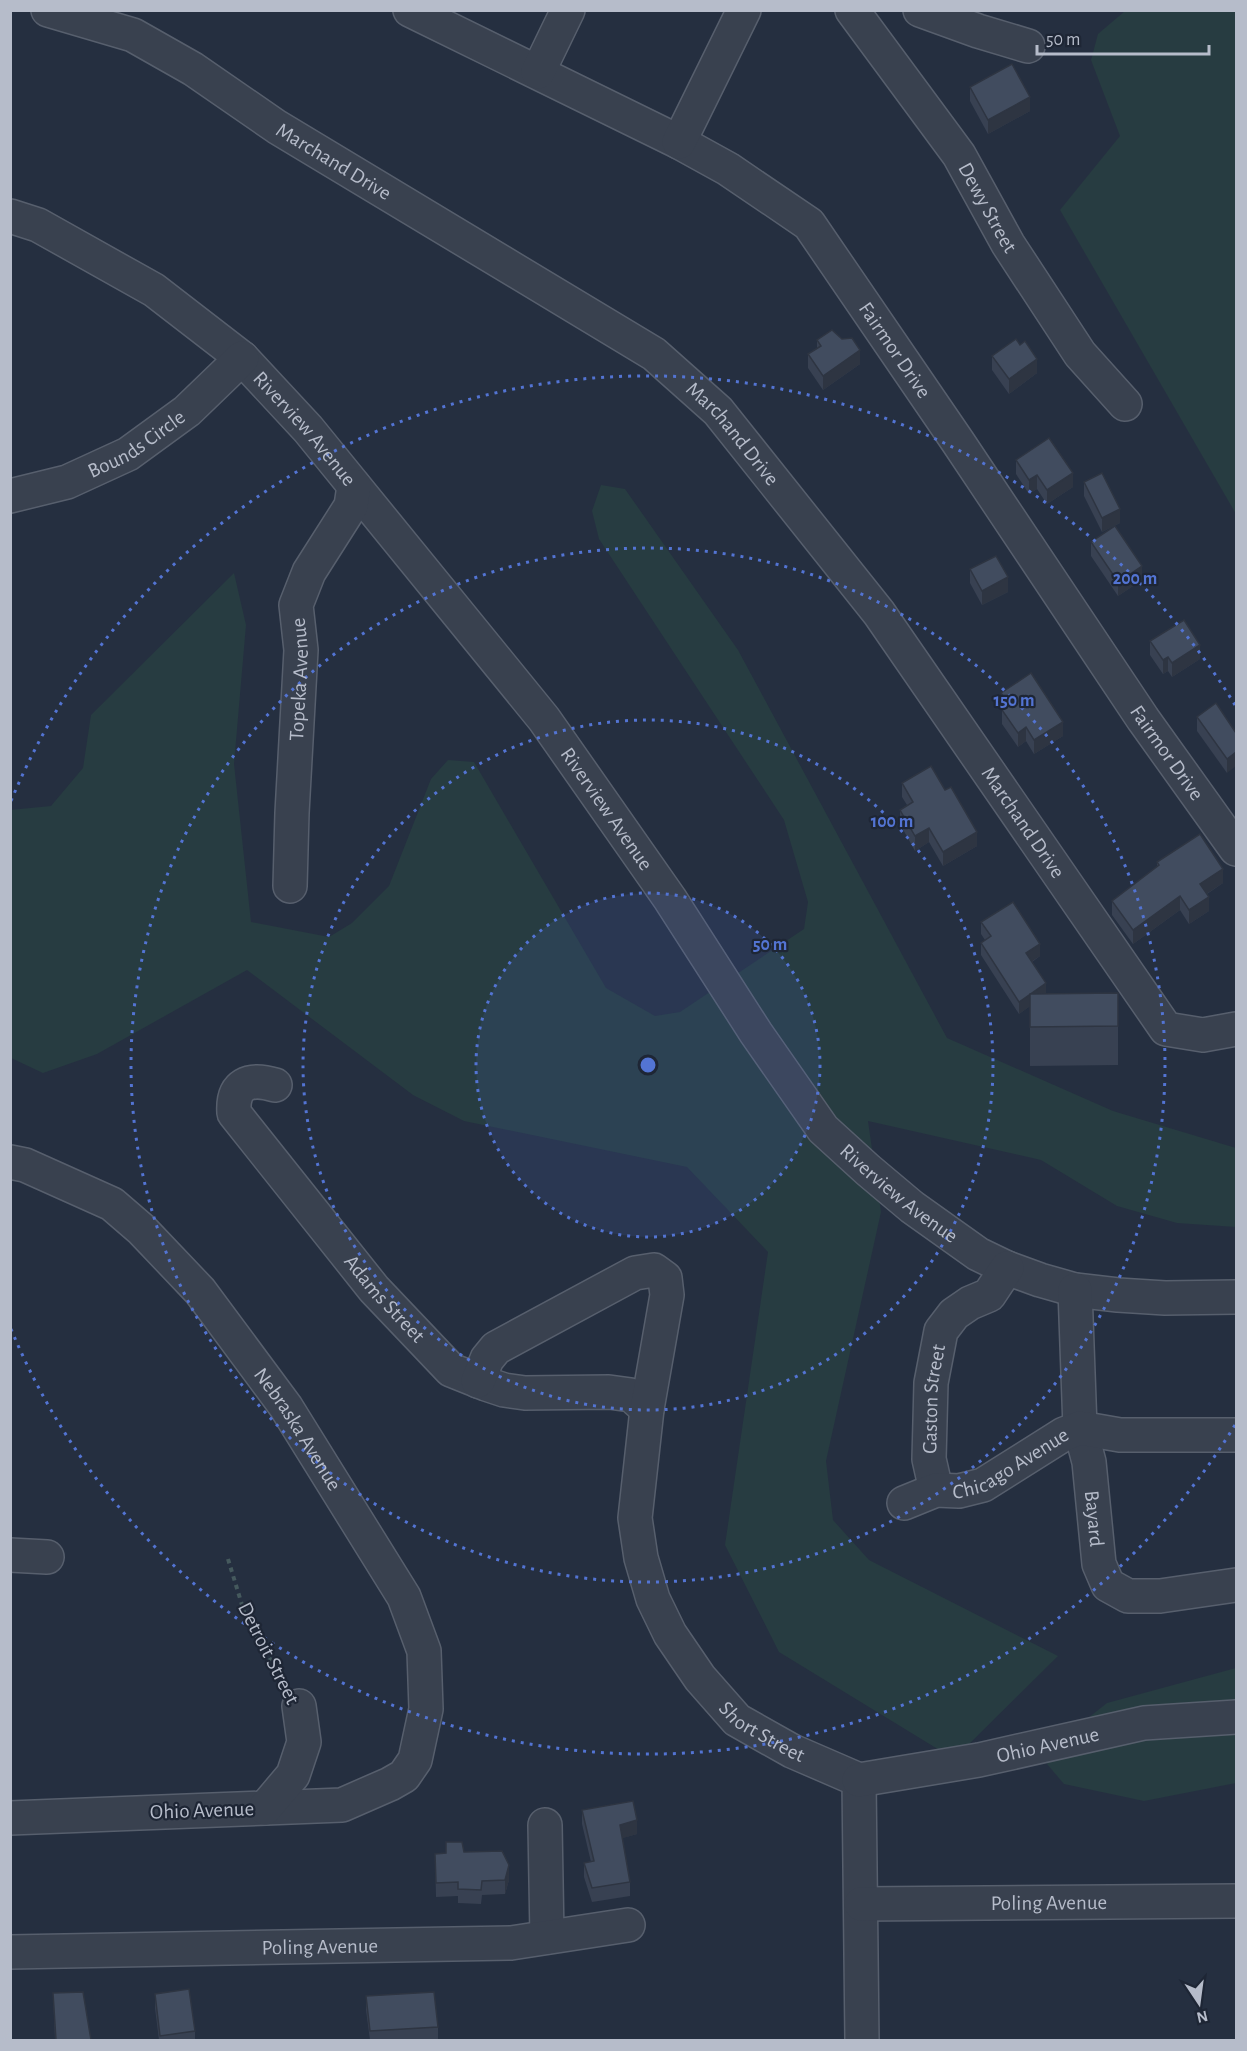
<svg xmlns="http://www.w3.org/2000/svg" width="1247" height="2051" font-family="'Alegreya Sans',sans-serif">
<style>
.green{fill:#273c41}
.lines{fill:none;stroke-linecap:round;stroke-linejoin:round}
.minor-casing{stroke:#575f6d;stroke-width:36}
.path{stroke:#45595d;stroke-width:4;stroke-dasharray:4.5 4.5;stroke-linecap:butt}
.minor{stroke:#39414f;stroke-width:33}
.wall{fill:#384152}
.shaded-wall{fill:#2e3542}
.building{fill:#414c5f;stroke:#2e3542;stroke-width:1.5}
.ring{fill:none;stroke:#5374d3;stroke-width:3;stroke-dasharray:3 6}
.labels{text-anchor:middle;stroke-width:4.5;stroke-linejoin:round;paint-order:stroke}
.street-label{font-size:21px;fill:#b6bcca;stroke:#1e2635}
.centre{fill:#5374d3;stroke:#1e2635;stroke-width:3}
.ring-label{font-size:18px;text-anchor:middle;font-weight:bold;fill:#5374d3;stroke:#1e2635;stroke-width:4.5;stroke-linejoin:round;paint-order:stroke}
</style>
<rect width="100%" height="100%" fill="#252f40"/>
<g class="green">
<path d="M 1125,11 L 1236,11 L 1236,514 L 1060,210 L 1120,136 L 1091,60 L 1098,34 Z"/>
<path d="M 601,485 L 625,489 L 738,650 L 947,1038 L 1113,1111 L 1236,1148 L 1236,1227 L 1177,1223 L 1117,1206 L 1041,1160 L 868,1121 L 881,1212 L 826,1461 L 833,1520 L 869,1560 L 1058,1656 L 954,1759 L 779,1652 L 725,1545 L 768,1252 L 687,1167 L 464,1121 L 413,1095 L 247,970 L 97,1054 L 43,1073 L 11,1058 L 10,810 L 51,806 L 83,768 L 91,715 L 234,573 L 246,625 L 234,764 L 251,922 L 329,937 L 352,923 L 389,886 L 431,779 L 448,760 L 474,762 L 606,988 L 655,1016 L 680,1012 L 804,929 L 808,902 L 784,820 L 599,539 L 592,511 Z"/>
<path d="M 1236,1668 L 1236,1783 L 1144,1801 L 1064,1784 L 1047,1764 L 1063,1738 L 1107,1703 Z"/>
</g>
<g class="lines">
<defs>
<g id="minor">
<path id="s1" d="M 48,10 L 133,35 L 193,69 L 277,127 L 654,354 L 718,411 L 879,613 L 1166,1029 L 1203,1035 L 1236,1029"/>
<path id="s2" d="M 410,10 L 679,142 L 728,169 L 809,224 L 958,442 L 1143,719 L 1236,849"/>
<path id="s3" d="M 852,10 L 959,155 L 1008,244 L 1080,354 L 1125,404"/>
<path d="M 920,10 L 978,31 L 1028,46"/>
<path d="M 538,72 L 568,10"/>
<path d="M 679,142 L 744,10"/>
<path id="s4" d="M 10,216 L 38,225 L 154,290 L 242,358 L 308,429 L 544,719 L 670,899 L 756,1033 L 823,1129 L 868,1170 L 912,1207 L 978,1254 L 1007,1268 L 1040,1280 L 1075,1290 L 1118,1295 L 1165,1298 L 1236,1297"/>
<path id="s5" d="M 10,496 L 67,482 L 128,454 L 187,411 L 242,358"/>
<path id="s6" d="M 290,886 L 292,813 L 301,650 L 296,605 L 309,572 L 351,506 L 354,486"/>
<path id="s7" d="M 275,1085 C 249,1077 232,1084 234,1113 L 374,1289 L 451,1370 L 486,1384 L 504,1390 L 525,1393 L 609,1392 L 631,1395 L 647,1409"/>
<path id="s8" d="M 10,1162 L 25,1165 L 112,1204 L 141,1229 L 200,1291 L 286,1407 L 404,1597 L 424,1651 L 426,1709 L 415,1760 L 404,1776 L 390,1784 L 342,1805 L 10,1818"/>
<path id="s9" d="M 1075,1290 L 1080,1428 L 1089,1462 L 1099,1564 L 1108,1585 L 1128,1596 L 1160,1596 L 1236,1585"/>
<path id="s10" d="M 478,1381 L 487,1359 L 496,1348 L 635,1273 L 654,1270 L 665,1278 L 667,1295 L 647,1409 L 635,1518 L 641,1558 L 653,1599 L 670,1634 L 700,1678 L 737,1720 L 792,1751 L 859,1780 L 862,2040"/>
<path id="s11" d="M 936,1490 L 929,1459 L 931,1383 L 941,1331 L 954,1314 L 970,1303 L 989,1295 L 1007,1268"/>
<path id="s12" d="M 904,1503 L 936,1490 L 959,1491 L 983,1485 L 1064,1434 L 1080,1428 L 1120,1435 L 1236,1435"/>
<path d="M 10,1555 L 47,1557"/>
<path id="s13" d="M 859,1780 L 979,1760 L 1144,1723 L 1236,1717"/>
<path d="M 265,1808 L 293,1775 L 304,1742 L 299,1706"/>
<path d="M 545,1825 L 547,1937"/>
<path id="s14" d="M 861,1904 L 1236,1901"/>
<path id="s15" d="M 10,1952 L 511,1943 L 628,1925"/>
</g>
</defs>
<use href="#minor" class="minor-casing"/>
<path class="path" d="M 228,1559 L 246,1618 L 284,1683"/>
<use href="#minor" class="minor"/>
</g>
<g class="wall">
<path d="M 970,87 L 1030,111 L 988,134 L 970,101 Z"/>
<path d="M 817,340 L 860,364 L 823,390 L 808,368 L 808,354 L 817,349 Z"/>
<path d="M 992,356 L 1037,373 L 1009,394 L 992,370 Z"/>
<path d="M 1016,460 L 1073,487 L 1047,504 L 1037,489 L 1029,494 L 1016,474 Z"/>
<path d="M 1084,482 L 1120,523 L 1102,532 L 1084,496 Z"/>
<path d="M 1091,542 L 1142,580 L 1118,596 L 1091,556 Z"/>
<path d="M 970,569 L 1008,592 L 982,605 L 970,583 Z"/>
<path d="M 1150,641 L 1200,659 L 1172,677 L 1168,671 L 1163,674 L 1150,655 Z"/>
<path d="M 1001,693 L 1063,736 L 1034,754 L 1026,741 L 1018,747 L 1002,724 L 1002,709 L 1001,707 Z"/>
<path d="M 1197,717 L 1236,733 L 1227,773 L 1197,731 Z"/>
<path d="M 902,783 L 977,846 L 943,866 L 929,842 L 915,851 L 900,824 L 900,810 L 907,805 L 902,797 Z"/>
<path d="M 1157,862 L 1223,883 L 1207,894 L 1209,911 L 1189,924 L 1180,910 L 1133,944 L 1112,915 L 1112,901 L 1157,867 Z"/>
<path d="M 981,922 L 1040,956 L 1032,962 L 1046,994 L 1118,993 L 1118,1065 L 1030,1066 L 1030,1006 L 1019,1014 L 981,955 L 981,943 L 985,940 L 981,934 Z"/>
<path d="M 582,1810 L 637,1834 L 622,1838 L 630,1882 L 630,1896 L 592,1902 L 584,1877 L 584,1863 L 591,1862 L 582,1824 Z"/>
<path d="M 446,1842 L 464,1852 L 509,1880 L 505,1894 L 482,1895 L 481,1904 L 458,1903 L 458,1896 L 436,1897 L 435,1854 L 446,1853 Z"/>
<path d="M 53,1993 L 91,2040 L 55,2040 Z"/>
<path d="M 155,1994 L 195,2031 L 195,2040 L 159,2040 L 155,2008 Z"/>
<path d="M 366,1996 L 438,2027 L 438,2040 L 370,2040 L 366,2010 Z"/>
</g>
<g class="shaded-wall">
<path d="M 1030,97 L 1030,111 L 988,134 L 988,120 Z"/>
<path d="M 860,350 L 860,364 L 823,390 L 823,376 Z"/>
<path d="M 1037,359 L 1037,373 L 1009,394 L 1009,379 Z"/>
<path d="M 1073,473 L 1073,487 L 1047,504 L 1047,490 Z"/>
<path d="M 1037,475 L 1037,489 L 1029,494 L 1029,480 Z"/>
<path d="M 1120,509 L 1120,523 L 1102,532 L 1102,518 Z"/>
<path d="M 1142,566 L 1142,580 L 1118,596 L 1118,582 Z"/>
<path d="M 1008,577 L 1008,592 L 982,605 L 982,591 Z"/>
<path d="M 1200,645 L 1200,659 L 1172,677 L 1172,663 Z"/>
<path d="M 1168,657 L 1168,671 L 1163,674 L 1163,660 Z"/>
<path d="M 1063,722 L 1063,736 L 1034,754 L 1034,740 Z"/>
<path d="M 1026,727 L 1026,741 L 1018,747 L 1018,733 Z"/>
<path d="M 1236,752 L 1236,766 L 1227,773 L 1227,759 Z"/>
<path d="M 929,828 L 929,842 L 915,851 L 915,836 Z"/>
<path d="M 977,832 L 977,846 L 943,866 L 943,852 Z"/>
<path d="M 1223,869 L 1223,883 L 1200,898 L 1200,884 Z"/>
<path d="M 1180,896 L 1180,910 L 1133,944 L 1133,930 Z"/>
<path d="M 1209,897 L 1209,911 L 1189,924 L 1189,910 Z"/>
<path d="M 1040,944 L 1040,956 L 1026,965 L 1026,953 Z"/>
<path d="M 1046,983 L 1046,995 L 1019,1014 L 1019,1002 Z"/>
<path d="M 637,1820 L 637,1834 L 620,1839 L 620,1825 Z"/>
<path d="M 509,1865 L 509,1880 L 505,1894 L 505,1880 Z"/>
</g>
<g class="building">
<path d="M 1012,64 L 1030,97 L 988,120 L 970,87 Z"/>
<path d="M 832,330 L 842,339 L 852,338 L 860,350 L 823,376 L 808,354 L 821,346 L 817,340 Z"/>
<path d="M 1016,339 L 1020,345 L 1025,341 L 1037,359 L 1009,379 L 992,356 Z"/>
<path d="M 1049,438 L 1073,473 L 1047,490 L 1037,475 L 1029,480 L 1016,460 Z"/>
<path d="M 1102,473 L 1120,509 L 1102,518 L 1084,482 Z"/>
<path d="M 1115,526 L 1142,566 L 1118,582 L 1091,542 Z"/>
<path d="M 996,556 L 1008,577 L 982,591 L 970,569 Z"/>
<path d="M 1184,620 L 1200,645 L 1172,663 L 1168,657 L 1163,660 L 1150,641 Z"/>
<path d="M 1031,673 L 1063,722 L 1034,740 L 1026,727 L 1018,733 L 1002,710 L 1009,705 L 1001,693 Z"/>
<path d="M 1216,703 L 1236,733 L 1236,752 L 1227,759 L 1197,717 Z"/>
<path d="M 931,766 L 945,790 L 951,787 L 977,832 L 943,852 L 929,828 L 915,836 L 900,810 L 913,802 L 902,783 Z"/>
<path d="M 1200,834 L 1223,869 L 1200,884 L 1209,897 L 1189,910 L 1180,896 L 1133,930 L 1112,901 L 1159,865 L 1157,862 Z"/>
<path d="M 1013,902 L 1040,944 L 1026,953 L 1046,983 L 1019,1002 L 981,943 L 991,936 L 981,922 Z"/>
<path d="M 1118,993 L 1118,1026 L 1030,1027 L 1030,994 Z"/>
<path d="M 633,1801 L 637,1820 L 620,1825 L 630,1882 L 592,1888 L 584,1863 L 594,1861 L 582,1810 Z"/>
<path d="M 446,1842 L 462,1842 L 464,1852 L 502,1851 L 509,1865 L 505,1880 L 482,1881 L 481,1890 L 458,1889 L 458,1882 L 436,1883 L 435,1854 L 446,1853 Z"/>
<path d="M 189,1989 L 195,2031 L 160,2036 L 155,1994 Z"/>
<path d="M 83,1992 L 91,2040 L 56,2040 L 53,1993 Z"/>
<path d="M 434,1992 L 438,2027 L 370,2031 L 366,1996 Z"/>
</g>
<circle cx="648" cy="1065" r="172" fill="#5374d3" fill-opacity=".12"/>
<g class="ring">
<circle cx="648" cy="1065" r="172"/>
<circle cx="648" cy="1065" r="345"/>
<circle cx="648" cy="1065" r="517"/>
<path d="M1235 1425A689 689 0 0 1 11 1329M11 801A689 689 0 0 1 1235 705"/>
</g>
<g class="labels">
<g class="street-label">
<text dy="7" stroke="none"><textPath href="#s1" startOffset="326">Marchand Drive</textPath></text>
<text dy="7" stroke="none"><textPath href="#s3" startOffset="240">Dewy Street</textPath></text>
<text dy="7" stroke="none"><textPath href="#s2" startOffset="606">Fairmor Drive</textPath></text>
<text dy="7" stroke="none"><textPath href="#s4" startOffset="368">Riverview Avenue</textPath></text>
<text dy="7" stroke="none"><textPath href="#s1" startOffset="812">Marchand Drive</textPath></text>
<text dy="7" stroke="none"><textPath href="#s5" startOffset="138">Bounds Circle</textPath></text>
<text dy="7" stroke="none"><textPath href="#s6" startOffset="207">Topeka Avenue</textPath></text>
<text dy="7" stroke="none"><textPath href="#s2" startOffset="1092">Fairmor Drive</textPath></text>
<text dy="7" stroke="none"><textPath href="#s4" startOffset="854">Riverview Avenue</textPath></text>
<text dy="7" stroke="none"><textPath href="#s1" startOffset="1298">Marchand Drive</textPath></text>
<text dy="7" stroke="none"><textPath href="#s4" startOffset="1340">Riverview Avenue</textPath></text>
<text dy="7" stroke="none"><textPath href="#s7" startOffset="302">Adams Street</textPath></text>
<text dy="7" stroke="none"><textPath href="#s11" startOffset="92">Gaston Street</textPath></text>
<text dy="7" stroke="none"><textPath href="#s8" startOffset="404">Nebraska Avenue</textPath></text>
<text dy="7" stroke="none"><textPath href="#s12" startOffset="116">Chicago Avenue</textPath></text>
<text dy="7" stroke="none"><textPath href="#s9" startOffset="230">Bayard</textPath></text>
<text transform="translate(269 1653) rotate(63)" y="7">Detroit Street</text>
<text dy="7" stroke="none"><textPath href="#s10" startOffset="730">Short Street</textPath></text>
<text dy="7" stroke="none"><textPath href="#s13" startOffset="192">Ohio Avenue</textPath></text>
<text transform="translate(202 1810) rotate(-2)" y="7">Ohio Avenue</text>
<text dy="7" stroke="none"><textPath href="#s14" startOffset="188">Poling Avenue</textPath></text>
<text dy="7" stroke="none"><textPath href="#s15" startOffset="310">Poling Avenue</textPath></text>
</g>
</g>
<circle cx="648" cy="1065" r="9" class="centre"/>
<g class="ring-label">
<text x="1135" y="584">200 m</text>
<text x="1014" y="706">150 m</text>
<text x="892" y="827">100 m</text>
<text x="770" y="950">50 m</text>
</g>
<rect width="1247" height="2051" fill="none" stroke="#b6bcca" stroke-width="24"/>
<g transform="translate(1199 2003) rotate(167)" stroke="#1e2635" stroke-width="4.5" paint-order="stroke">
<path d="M0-4.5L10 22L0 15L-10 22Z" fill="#b6bcca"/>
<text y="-9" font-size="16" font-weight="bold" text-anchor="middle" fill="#b6bcca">N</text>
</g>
<path d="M1037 45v9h172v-9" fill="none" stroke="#b6bcca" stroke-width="3"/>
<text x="1046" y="45" font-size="18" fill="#b6bcca" stroke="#1e2635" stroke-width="4.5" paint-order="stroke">50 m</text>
</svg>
